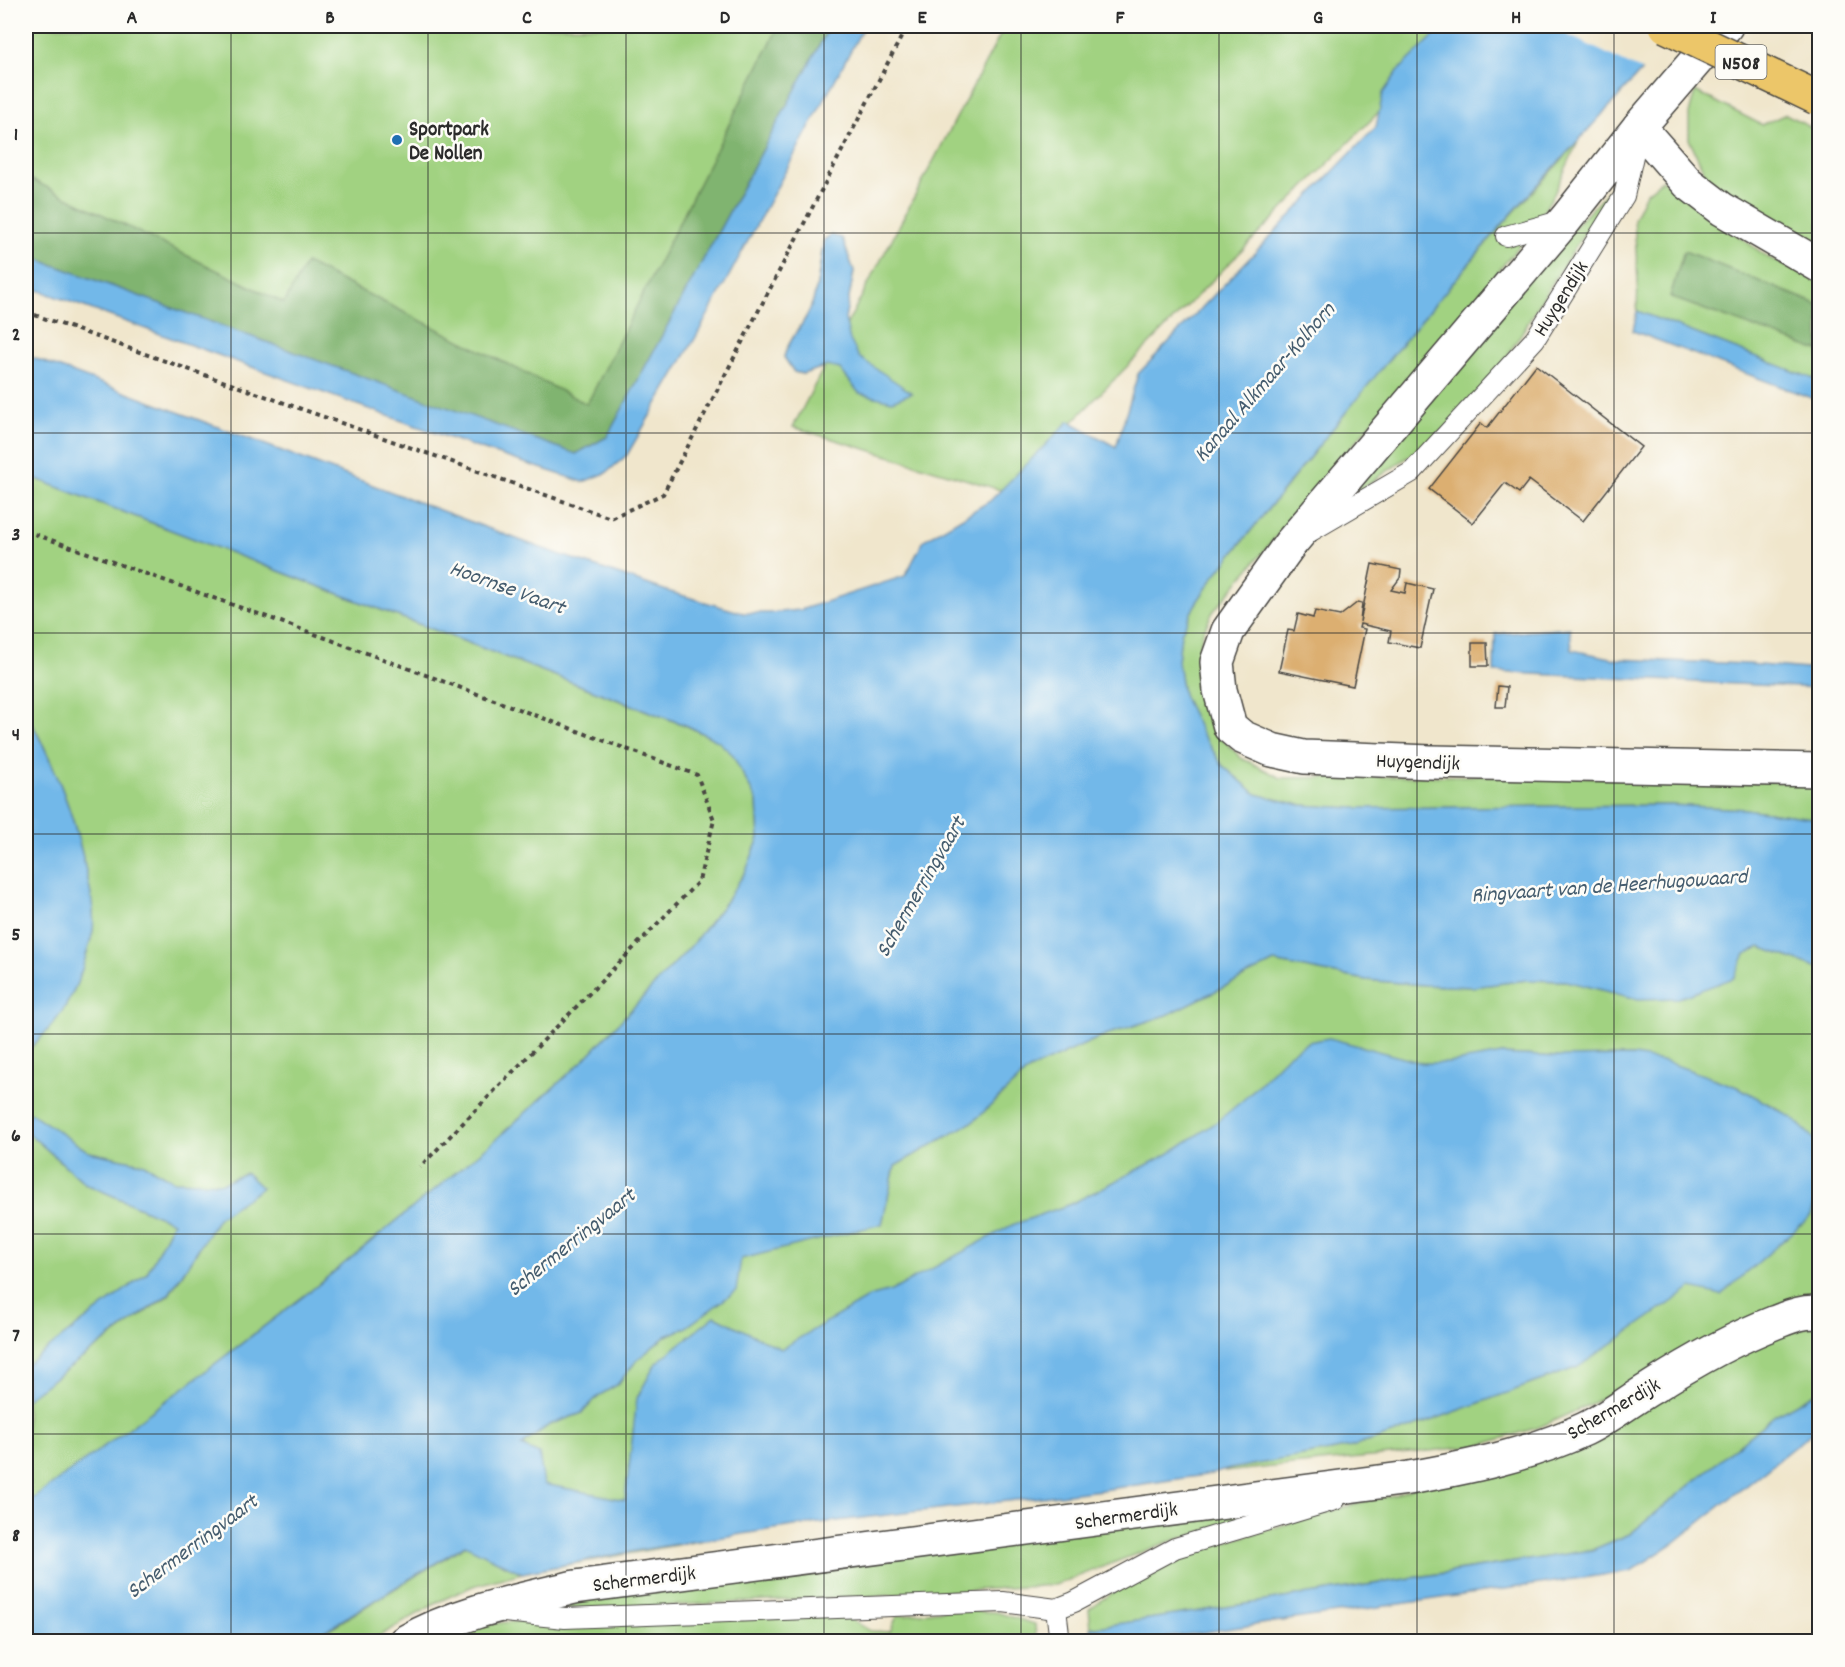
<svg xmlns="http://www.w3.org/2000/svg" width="1845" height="1667" font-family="Dekko,sans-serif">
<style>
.green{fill:#a1d281;stroke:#667e56;stroke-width:1.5;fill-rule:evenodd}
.forest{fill:#80b46f;stroke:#56704d;stroke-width:1.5}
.water{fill:#72b8e9;stroke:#4e728a;stroke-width:1.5}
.pier{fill:#f0e6cc}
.building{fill:#dcaf71}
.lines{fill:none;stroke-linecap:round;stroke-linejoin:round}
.service-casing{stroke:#494743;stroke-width:22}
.minor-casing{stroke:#494743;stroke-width:36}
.path{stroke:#494743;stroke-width:4;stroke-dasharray:4.5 4.5;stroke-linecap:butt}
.service{stroke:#fff;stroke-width:20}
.minor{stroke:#fff;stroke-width:33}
.trunk-bridge-casing{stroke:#494743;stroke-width:36;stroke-linecap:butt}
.trunk-bridge{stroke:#ecc669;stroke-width:33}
.grid{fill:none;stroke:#2b2b2b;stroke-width:1.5;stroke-opacity:0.55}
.poi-dot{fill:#1f6fb2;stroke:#fdfcf7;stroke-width:2}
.labels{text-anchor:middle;stroke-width:5;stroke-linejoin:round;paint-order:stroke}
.shield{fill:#fdfcf7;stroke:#6a6a68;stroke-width:1.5}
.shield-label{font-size:20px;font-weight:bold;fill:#2b2b2b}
.poi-label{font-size:21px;font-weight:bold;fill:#2b2b2b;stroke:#fdfcf7;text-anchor:start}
.street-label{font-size:21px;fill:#2b2b2b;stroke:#fdfcf7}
.water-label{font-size:22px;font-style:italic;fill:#445c6e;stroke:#fdfcf7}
.neatline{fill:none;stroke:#2b2b2b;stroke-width:2}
.grid-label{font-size:20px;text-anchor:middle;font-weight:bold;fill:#2b2b2b}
</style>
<rect width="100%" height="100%" fill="#fdfcf7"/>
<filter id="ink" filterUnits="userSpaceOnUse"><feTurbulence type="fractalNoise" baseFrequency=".0167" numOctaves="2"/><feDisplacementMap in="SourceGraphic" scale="12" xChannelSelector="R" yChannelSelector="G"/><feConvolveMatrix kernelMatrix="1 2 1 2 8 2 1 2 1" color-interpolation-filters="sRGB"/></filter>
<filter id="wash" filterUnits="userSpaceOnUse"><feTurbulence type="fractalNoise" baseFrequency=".008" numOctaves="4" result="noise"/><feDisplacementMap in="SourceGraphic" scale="24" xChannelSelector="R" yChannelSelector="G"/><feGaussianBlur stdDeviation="1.35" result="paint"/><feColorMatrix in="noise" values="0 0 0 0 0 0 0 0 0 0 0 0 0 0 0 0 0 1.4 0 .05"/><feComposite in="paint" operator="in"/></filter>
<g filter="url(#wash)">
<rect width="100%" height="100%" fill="#f0e6cc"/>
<g class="green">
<path d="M 26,26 L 830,26 L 607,437 L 26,255 Z"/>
<path d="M 1005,26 L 1464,26 L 1004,491 L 793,427 L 824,367 L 803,374 L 794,372 L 784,357 C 789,337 806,324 812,304 C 819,284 820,261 824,240 L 831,235 L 842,238 L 854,271 L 845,319 L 847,324 Z"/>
<path d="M 1695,91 L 1762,125 L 1786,114 L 1819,132 L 1819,247 L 1726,194 L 1707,178 L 1689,139 L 1689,114 Z"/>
<path d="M 1578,142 L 1554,194 L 1531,232 L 1213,612 L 1203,632 L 1198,654 L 1196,680 L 1205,707 L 1218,734 L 1241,758 L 1281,778 L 1520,775 L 1820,783 L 1819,819 L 1745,809 L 1669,805 L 1354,808 L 1300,805 L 1256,794 L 1222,765 L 1201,732 L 1183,695 L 1178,662 L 1181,633 L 1195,605 L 1213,578 L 1413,329 L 1504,223 Z"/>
<path d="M 1662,180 L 1769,258 L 1819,282 L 1819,305 L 1684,251 L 1670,297 L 1819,351 L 1819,381 L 1637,311 L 1638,281 L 1634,219 L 1646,193 Z"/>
<path d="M 1618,181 C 1593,221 1566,260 1541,301 C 1516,343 1491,386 1455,419 C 1421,452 1378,475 1341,504 L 1545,258 Z"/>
<path d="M 26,475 L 689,727 L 718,741 L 732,754 L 757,801 L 759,838 L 746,871 L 727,900 L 691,946 L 585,1059 L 493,1142 L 313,1289 L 186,1386 L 26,1504 L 26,1399 L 169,1295 L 219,1217 L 261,1188 L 246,1173 L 223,1183 L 174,1181 L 142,1163 L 89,1152 L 31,1113 L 26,1116 L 26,1052 C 59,1022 76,996 87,952 C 89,945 92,937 93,930 C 95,911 90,889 86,871 C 74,814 55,763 26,713 Z"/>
<path d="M 1760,947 L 1819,968 L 1819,1150 C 1806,1126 1782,1108 1757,1099 L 1815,1202 L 1819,1188 L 1819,1296 L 1764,1313 L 1591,1404 L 1542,1426 L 1478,1446 L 1224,1472 L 1230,1469 L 1351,1447 L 1402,1431 L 1578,1367 L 781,1349 L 715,1317 L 722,1537 L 522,1573 L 473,1586 L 440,1601 L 371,1641 L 308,1642 L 466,1545 L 507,1566 L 568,1558 L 543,1484 L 539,1454 L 521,1446 L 549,1425 L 582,1413 L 598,1396 L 617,1385 L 637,1360 L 666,1336 L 685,1328 L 705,1312 L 740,1259 L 882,1224 L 895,1166 L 974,1121 L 1029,1070 L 1105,1035 L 1167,1015 L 1274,962 L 1366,980 L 1424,985 L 1473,987 L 1527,980 L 1566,981 L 1638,999 ZM 1502,1054 L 1559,1057 L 1634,1056 L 1647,1059 L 1455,1063 ZM 1656,1060 L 1740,1088 L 1750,1094 Z"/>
<path d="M 26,1131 L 86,1184 L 173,1222 L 147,1273 L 26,1365 Z"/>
<path d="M 1819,1322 L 1819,1391 L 1775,1415 L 1630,1534 L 1592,1550 L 1091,1628 L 1089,1609 L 1124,1584 L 1212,1546 L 1362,1502 L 1395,1495 L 1712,1360 Z"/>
<path d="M 1330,1494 L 1168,1542 L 1055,1585 L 881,1596 L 562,1610 L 557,1599 Z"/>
<path d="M 943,1610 L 996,1612 L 1035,1624 L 1036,1639 L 1033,1637 L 989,1637 L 967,1642 L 423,1642 L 463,1626 L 520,1621 L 845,1615 L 870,1631 L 890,1632 L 897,1616 Z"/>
</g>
<g class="forest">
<path d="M 779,26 L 830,26 L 607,437 L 575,454 L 26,255 L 26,177 L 284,303 L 306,263 L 587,404 Z"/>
<path d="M 1684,251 L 1819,305 L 1819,351 L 1670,297 Z"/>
</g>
<g class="water">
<path d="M 830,26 L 864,26 L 696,337 L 627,455 L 606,473 L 583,482 L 472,446 L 26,286 L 26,255 L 576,454 L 607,437 Z"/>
<path d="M 1444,26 L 1680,26 C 1623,95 1560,158 1501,226 C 1402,341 1308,459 1213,578 L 1195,605 L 1181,633 L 1178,662 L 1183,695 L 1201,732 L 1222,765 L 1256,794 L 1300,805 L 1354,808 L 1669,805 L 1745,809 L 1819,819 L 1819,968 L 1760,947 L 1745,954 L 1734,978 L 1679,998 L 1638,999 L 1566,981 L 1527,980 L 1473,987 L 1424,985 L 1366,980 L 1274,962 L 1167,1015 L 1105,1035 L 1029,1070 L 974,1121 L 895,1166 L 882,1224 L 741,1259 L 736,1291 L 685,1328 L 666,1336 L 637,1360 L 617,1385 L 598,1396 L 582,1413 L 549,1425 L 521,1446 L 539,1454 L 544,1484 L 625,1500 L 637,1398 L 656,1363 L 715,1316 L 781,1349 L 869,1297 L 891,1291 L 1012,1225 L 1071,1204 L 1168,1154 L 1214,1124 L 1243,1100 L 1288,1055 L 1308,1042 L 1329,1038 L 1422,1063 L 1449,1063 L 1502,1054 L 1559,1057 L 1634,1056 L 1667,1062 L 1740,1088 L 1791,1117 L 1811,1136 L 1820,1150 L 1819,1188 L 1811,1216 L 1721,1295 L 1692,1288 L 1578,1367 L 1402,1431 L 1351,1447 L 1230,1469 L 1212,1474 L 1102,1490 L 794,1526 L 646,1549 L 522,1573 L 465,1545 L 308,1641 L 26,1641 L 26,1504 L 186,1386 L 313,1289 L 493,1142 L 585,1059 L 691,946 L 727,900 L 746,871 L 759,838 L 757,801 L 732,754 L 718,741 L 690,727 L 26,475 L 26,355 L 538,547 L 667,591 L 743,613 L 770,613 L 800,610 L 905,576 L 924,540 L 990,501 L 1069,421 L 1116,447 L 1138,374 L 1376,127 L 1383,93 L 1398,71 Z"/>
<path d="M 831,235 L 842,238 L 854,271 L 845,319 L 850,340 L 859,357 L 912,393 L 892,401 L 859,393 L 840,369 L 827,366 L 803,374 L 794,372 L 784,357 C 789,337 806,324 812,304 C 819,284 820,261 824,240 Z"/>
<path d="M 1637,311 L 1819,381 L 1819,401 L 1633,331 Z"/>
<path d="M 1570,628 L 1572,650 L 1616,659 L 1748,664 L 1819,670 L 1819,688 L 1494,672 L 1495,634 Z"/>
<path d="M 26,713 C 55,763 74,814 86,871 C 90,889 95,911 93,930 C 92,937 89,945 87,952 C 76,996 59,1022 26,1052 Z"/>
<path d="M 31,1113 L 89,1152 L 142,1163 L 174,1181 L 223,1183 L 246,1173 L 262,1188 L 219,1217 L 169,1294 L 26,1399 L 26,1365 L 147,1273 L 173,1222 L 86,1184 L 26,1131 L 26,1116 Z"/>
<path d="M 1819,1391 L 1819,1427 L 1674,1543 L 1631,1571 L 1142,1641 L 1093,1641 L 1091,1628 L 1592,1550 L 1630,1534 L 1775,1415 Z"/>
<path d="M 989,1637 L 1033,1637 L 1037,1641 L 967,1641 Z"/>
</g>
<path class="pier" d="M 1549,26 L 1683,26 L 1645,72 Z"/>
<g id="blocks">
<g class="building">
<path d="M 1536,365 L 1641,447 L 1583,521 L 1529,480 L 1519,493 L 1505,483 L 1473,523 L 1429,489 L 1481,423 L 1487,428 Z"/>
<path d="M 1372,564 L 1401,570 L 1400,578 L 1391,590 L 1405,593 L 1407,583 L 1433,589 L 1420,648 L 1389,642 L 1391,631 L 1360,624 L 1359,628 L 1365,629 L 1353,686 L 1279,671 L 1288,630 L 1294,631 L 1298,614 L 1313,618 L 1315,611 L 1340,616 L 1358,602 L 1362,603 L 1360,622 Z"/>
<path d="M 1472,643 L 1487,643 L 1488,666 L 1472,666 Z"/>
<path d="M 1498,686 L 1507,687 L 1505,707 L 1496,707 Z"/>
</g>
</g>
</g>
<g filter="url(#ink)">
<use href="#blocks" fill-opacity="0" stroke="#494743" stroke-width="1.5"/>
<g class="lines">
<defs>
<g id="service">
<path d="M 1506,236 L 1564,220"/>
<path d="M 1311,531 L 1412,472 L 1535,339 L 1624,196 L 1637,138"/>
<path d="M 504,1612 L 565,1618 L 1003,1602 L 1056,1609"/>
<path d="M 1060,1642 L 1056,1609 L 1074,1602 L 1175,1548 L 1335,1500"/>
</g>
<g id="minor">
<path d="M 1726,26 L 1639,127 L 1566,219 L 1290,544 L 1228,631 L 1217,662 L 1220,690 L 1230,727 L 1242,737 L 1272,750 L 1304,757 L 1431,762 L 1820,770"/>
<path d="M 1639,127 L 1688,183 L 1722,209 L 1820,266"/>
<path d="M 405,1642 C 457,1612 517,1601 575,1587 L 1409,1478 C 1470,1467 1529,1455 1585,1429 C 1608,1418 1629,1401 1651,1388 C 1690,1363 1732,1339 1776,1322 C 1789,1317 1805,1310 1820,1313"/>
</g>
</defs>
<use href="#service" class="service-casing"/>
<use href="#minor" class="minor-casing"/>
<g class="path">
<path d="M 26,312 L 611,518 L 663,494 L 907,26"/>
<path d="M 26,531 L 323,637 L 697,775 L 714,820 L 699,881 L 420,1167"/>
</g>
<use href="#service" class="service"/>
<use href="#minor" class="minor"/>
<defs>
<path id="trunk-bridge" d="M 1666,26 L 1817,98"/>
</defs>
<use href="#trunk-bridge" class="trunk-bridge-casing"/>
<use href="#trunk-bridge" class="trunk-bridge"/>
</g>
</g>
<path class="grid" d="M 231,26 L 231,1642M 428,26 L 428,1642M 626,26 L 626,1642M 824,26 L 824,1642M 1021,26 L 1021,1642M 1219,26 L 1219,1642M 1417,26 L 1417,1642M 1614,26 L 1614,1642M 26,233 L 1820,233M 26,433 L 1820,433M 26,633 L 1820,633M 26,834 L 1820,834M 26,1034 L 1820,1034M 26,1234 L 1820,1234M 26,1434 L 1820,1434"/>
<circle class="poi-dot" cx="397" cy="140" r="6"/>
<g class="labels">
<rect class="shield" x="1715.5" y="45" width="51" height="34" rx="4.5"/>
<g class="shield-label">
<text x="1741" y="69">N508</text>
</g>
<g class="poi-label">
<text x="409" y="135">Sportpark<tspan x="409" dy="24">De Nollen</tspan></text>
</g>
<g class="street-label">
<text transform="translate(1560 298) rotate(-58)" y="7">Huygendijk</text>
<text transform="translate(1418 761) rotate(2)" y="7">Huygendijk</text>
<text transform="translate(1613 1408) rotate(-30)" y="7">Schermerdijk</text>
<text transform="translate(1126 1515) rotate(-8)" y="7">Schermerdijk</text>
<text transform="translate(644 1578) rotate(-7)" y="7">Schermerdijk</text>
</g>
<g class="water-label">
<text transform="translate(1263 381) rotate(-49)" y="8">Kanaal Alkmaar-Kolhorn</text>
<text transform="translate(508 586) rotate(20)" y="8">Hoornse Vaart</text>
<text transform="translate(1609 884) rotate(-4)" y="8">Ringvaart van de Heerhugowaard</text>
<text transform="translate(919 886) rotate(-60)" y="8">Schermerringvaart</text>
<text transform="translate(570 1241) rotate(-39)" y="8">Schermerringvaart</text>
<text transform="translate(191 1545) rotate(-37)" y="8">Schermerringvaart</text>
</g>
</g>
<rect width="1845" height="1667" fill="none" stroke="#fdfcf7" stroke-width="66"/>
<rect x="33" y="33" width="1779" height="1601" class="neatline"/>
<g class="grid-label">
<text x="132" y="23">A</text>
<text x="330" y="23">B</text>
<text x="527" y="23">C</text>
<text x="725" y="23">D</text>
<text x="922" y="23">E</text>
<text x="1120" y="23">F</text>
<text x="1318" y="23">G</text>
<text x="1516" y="23">H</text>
<text x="1713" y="23">I</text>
<text x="16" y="140">1</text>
<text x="16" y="340">2</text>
<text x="16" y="540">3</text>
<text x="16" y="740">4</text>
<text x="16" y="940">5</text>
<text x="16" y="1141">6</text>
<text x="16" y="1341">7</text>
<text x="16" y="1541">8</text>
</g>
</svg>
